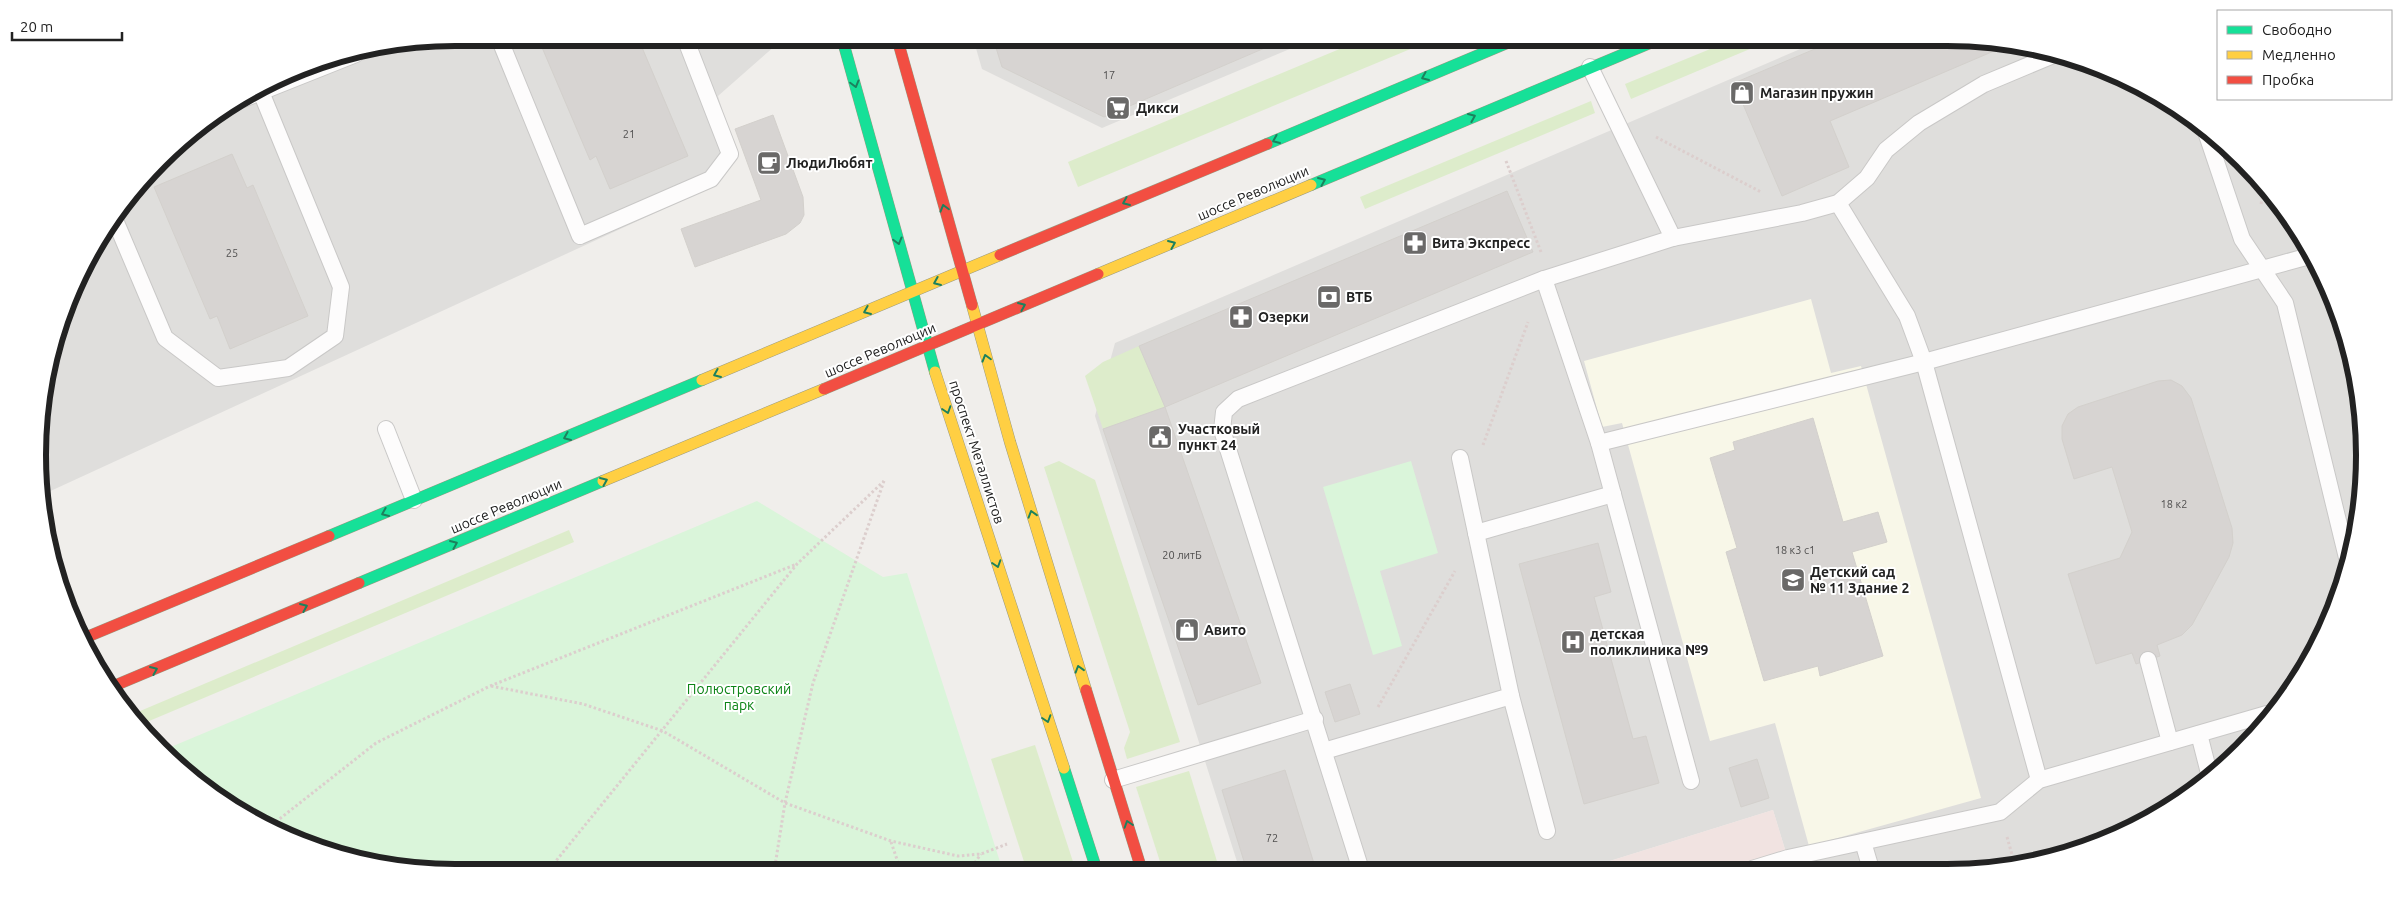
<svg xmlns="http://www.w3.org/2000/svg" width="2402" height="910" font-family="Ubuntu,sans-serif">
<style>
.residential{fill:#dfdedc}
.commercial{fill:#f1e3e1}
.education{fill:#f8f7e8}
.grass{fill:#ddeccb}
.park{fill:#daf5da}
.building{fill:#d7d4d2;stroke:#d3d0cc}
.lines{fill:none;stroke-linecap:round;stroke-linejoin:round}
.lane-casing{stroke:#c9c8c7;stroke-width:18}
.fast-casing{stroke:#999a82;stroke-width:12}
.slow-casing{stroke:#999a82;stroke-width:12}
.jam-casing{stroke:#999a82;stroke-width:12}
.path{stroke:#dccecd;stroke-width:3;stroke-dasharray:2.5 2.5;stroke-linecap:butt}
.lane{stroke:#fdfcfc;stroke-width:16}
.fast{stroke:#16e098;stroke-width:11}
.slow{stroke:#ffcf43;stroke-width:11}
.jam{stroke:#f24e42;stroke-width:11}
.oneway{stroke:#1c815d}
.labels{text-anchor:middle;stroke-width:4;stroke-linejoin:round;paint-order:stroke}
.number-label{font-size:11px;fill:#4f4e4e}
.poi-label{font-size:14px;font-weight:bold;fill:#222;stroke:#fff;text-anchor:start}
.street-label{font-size:14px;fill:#222;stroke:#fff}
.park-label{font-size:14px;fill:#0c8416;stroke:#fff}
.rim{fill:none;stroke:#222;stroke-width:6}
</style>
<rect width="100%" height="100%" fill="#f0eeeb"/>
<g class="residential">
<path d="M 455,38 L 773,38 L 776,45 L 718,96 L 737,158 L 716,185 L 44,494 L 41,400 L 60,321 L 93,247 L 180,141 L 247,93 L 321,60 Z"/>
<path d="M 973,38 L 1316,38 L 1102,128 L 982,69 Z"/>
<path d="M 1826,38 L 1947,38 L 2055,52 L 2132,81 L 2201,124 L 2261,180 L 2309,247 L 2342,321 L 2361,401 L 2364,483 L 2350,563 L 2308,664 L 2222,769 L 2131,830 L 2002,869 L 1791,869 L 1773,810 L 1581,870 L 1240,871 L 1095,416 L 1115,343 Z"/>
</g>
<path class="commercial" d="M 1773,810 L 1791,869 L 1581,870 Z"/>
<path class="education" d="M 1811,299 L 1831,373 L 1861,366 L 1981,798 L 1809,846 L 1775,723 L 1710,741 L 1622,423 L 1602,427 L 1584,361 Z"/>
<g class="grass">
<path d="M 1366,38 L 1437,38 L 1078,187 L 1068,162 Z"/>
<path d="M 1737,38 L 1776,38 L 1631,99 L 1625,84 Z"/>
<path d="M 1591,101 L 1595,113 L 1365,209 L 1360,197 Z"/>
<path d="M 1139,346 L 1165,407 L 1103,429 L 1085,376 L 1103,362 Z"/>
<path d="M 1059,461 L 1095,480 L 1180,742 L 1127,759 L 1124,748 L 1130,732 L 1044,467 Z"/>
<path d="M 569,530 L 574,542 L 142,724 L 133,714 Z"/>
<path d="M 1035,745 L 1076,871 L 1027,871 L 991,759 Z"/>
<path d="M 1189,771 L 1220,871 L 1163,871 L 1136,787 Z"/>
</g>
<g class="park">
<path d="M 1411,461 L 1438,553 L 1380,571 L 1402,646 L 1373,655 L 1323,487 Z"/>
<path d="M 757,501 L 883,577 L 907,573 L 1003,871 L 455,872 L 347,858 L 270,829 L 201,786 L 166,749 Z"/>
</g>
<g class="building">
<path d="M 538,38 L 638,38 L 688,156 L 610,189 L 596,156 L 590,160 Z"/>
<path d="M 993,38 L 1288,38 L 1104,117 L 1002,67 Z"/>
<path d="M 1841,38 L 1947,38 L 2008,45 L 1830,121 L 1849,167 L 1782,196 L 1734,83 Z"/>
<path d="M 773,115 L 803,197 L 804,215 L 800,223 L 786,234 L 695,267 L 681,229 L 761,200 L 735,129 Z"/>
<path d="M 232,154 L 247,188 L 253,185 L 308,316 L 230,349 L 217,316 L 210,319 L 154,187 Z"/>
<path d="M 1507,191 L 1533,252 L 1165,407 L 1139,346 Z"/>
<path d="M 2171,380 L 2182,386 L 2191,398 L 2232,528 L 2233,543 L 2229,557 L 2192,625 L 2182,635 L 2157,645 L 2160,656 L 2136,664 L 2132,653 L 2096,664 L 2068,574 L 2120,558 L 2132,532 L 2112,467 L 2074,479 L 2062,439 L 2062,426 L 2068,414 L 2078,407 L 2158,381 Z"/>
<path d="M 1165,407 L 1261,683 L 1198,705 L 1103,429 Z"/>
<path d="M 1813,418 L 1843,522 L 1878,512 L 1887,542 L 1852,552 L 1883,656 L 1820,676 L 1818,666 L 1764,681 L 1726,552 L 1737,548 L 1710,458 L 1735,450 L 1733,442 Z"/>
<path d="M 1598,543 L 1611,592 L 1594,597 L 1633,739 L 1646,736 L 1659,783 L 1584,804 L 1519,564 Z"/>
<path d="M 1350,684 L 1360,714 L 1335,722 L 1325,692 Z"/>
<path d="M 1757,759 L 1769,798 L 1741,807 L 1729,768 Z"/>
<path d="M 1285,770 L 1316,870 L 1247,871 L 1222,790 Z"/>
</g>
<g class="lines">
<defs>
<g id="lane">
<path d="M 499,38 L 580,236 L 711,179 L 730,154 L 685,38"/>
<path d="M 1590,67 L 1673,238"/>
<path d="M 233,103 L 356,54"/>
<path d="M 2204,126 L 2242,239 L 2285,303 L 2349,566"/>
<path d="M 1838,203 L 1907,316 L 1924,362 L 2039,780"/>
<path d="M 115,220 L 165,338 L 218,378 L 288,368 L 335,336 L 341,287 L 261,92"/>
<path d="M 1544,279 L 1599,443 L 1691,781"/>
<path d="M 386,429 L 414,500"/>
<path d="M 1599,443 L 1924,362 L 2313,255"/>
<path d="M 1476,533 L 1613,494"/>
<path d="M 2148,660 L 2170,742"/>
<path d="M 1511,696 L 1547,831"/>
<path d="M 2199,734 L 2210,777"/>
<path d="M 1324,751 L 1511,696 L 1460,458"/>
<path d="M 1113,780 L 1315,719"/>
<path d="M 1863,842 L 1871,869"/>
<path d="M 1752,869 L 1788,858 L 2000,812 L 2039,780 L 2267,714"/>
<path d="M 1361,870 L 1222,430 L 1224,412 L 1238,399 L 1544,279 L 1673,238 L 1802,213 L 1838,203 L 1867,178 L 1886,150 L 1919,123 L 1984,84 L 2058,53"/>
</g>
<g id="fast">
<path d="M 842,38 L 935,372"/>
<path d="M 1267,144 L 1519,38"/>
<path d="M 1311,185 L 1662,38"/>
<path d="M 329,536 L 702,380"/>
<path d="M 359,583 L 603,481"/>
<path d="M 1064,768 L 1097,871"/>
</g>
<g id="slow">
<path d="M 1098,274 L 1311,185"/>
<path d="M 972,305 L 1010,442 L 1086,690"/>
<path d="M 935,372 L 1064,768"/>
<path d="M 702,380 L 1000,255"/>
<path d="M 603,481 L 824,389"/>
</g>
<g id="jam">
<path d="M 897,38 L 972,305"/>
<path d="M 1000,255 L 1267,144"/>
<path d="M 824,389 L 1098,274"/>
<path d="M 82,639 L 329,536"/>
<path d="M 109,688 L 359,583"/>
<path d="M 1086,690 L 1142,871"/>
</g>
</defs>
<use href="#lane" class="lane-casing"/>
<use href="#fast" class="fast-casing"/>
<use href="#slow" class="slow-casing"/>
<use href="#jam" class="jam-casing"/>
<g class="path">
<path d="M 1656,137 L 1761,192"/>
<path d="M 1506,161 L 1541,252"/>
<path d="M 2261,204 L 2265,185"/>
<path d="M 1483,445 L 1528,322"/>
<path d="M 491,686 L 583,704 L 663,731 L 785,803 L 891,841 L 958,856 L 981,854 L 1007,844"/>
<path d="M 1378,707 L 1455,571"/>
<path d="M 268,828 L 376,743 L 490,686 L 797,564"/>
<path d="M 2007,837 L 2015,865"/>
<path d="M 891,842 L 901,871"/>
<path d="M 969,871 L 981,854"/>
<path d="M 547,872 L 797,564 L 884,481"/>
<path d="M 774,872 L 785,803 L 813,683 L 884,481"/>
</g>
<use href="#lane" class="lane"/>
<use href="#fast" class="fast"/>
<use href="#slow" class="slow"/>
<use href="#jam" class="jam"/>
</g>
<defs><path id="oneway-chevron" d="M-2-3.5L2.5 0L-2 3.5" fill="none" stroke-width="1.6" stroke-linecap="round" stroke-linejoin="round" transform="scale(1.25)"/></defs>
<g class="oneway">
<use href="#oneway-chevron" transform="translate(1425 77) rotate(157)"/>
<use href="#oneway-chevron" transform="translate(855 84) rotate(75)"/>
<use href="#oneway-chevron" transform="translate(1472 117) rotate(-23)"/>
<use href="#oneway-chevron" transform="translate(1276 140) rotate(157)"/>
<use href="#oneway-chevron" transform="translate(1322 181) rotate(-23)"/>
<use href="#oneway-chevron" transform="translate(1126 202) rotate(157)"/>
<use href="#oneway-chevron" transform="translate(944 208) rotate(-106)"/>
<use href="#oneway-chevron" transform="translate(898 241) rotate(75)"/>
<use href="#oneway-chevron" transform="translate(1172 244) rotate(-23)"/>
<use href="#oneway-chevron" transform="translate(937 282) rotate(157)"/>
<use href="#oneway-chevron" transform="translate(1022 306) rotate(-23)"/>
<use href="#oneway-chevron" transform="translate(867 311) rotate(157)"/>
<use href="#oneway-chevron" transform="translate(986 358) rotate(-106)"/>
<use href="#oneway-chevron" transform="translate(717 374) rotate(157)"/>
<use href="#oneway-chevron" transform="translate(947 410) rotate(72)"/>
<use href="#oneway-chevron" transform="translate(567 437) rotate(157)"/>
<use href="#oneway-chevron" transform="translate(604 481) rotate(-23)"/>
<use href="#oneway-chevron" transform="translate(385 513) rotate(157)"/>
<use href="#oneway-chevron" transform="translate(1032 514) rotate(-107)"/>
<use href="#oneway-chevron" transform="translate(454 544) rotate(-23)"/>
<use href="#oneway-chevron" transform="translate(997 564) rotate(72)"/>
<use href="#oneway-chevron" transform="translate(304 607) rotate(-23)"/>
<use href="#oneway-chevron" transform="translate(1079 669) rotate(-107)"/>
<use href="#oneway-chevron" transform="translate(154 670) rotate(-23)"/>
<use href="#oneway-chevron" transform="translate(1047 719) rotate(72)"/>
<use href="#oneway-chevron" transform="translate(1128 824) rotate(-108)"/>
</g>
<defs>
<symbol id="shop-square" viewBox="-11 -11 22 22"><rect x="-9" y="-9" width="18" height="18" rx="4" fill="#6a6968" stroke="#fff"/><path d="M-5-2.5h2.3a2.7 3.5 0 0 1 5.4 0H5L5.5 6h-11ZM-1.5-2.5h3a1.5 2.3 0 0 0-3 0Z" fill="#fff"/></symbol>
<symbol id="supermarket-square" viewBox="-11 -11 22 22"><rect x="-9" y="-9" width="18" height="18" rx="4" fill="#6a6968" stroke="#fff"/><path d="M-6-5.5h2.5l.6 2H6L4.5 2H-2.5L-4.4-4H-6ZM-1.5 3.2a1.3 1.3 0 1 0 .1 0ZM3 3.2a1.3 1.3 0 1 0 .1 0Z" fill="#fff"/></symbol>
<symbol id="cafe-square" viewBox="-11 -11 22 22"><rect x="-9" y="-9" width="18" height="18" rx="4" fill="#6a6968" stroke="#fff"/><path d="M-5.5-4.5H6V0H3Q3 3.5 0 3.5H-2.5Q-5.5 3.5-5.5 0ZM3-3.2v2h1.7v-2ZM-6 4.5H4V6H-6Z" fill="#fff"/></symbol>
<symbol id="pharmacy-square" viewBox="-11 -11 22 22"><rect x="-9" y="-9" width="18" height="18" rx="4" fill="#6a6968" stroke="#fff"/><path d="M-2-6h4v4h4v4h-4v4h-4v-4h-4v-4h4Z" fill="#fff"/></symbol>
<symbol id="bank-square" viewBox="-11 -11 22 22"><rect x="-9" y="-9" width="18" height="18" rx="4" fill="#6a6968" stroke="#fff"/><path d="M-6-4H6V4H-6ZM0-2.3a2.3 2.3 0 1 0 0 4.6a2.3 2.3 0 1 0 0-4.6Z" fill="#fff"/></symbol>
<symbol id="civic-square" viewBox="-11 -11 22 22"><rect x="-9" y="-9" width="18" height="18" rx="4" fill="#6a6968" stroke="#fff"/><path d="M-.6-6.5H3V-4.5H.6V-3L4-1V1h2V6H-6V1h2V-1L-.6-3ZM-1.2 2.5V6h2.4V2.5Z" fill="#fff"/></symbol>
<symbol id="school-square" viewBox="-11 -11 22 22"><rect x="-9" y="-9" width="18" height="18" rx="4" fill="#6a6968" stroke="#fff"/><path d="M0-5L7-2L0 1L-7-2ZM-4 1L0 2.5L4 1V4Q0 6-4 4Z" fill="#fff"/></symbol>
<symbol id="hospital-square" viewBox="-11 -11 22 22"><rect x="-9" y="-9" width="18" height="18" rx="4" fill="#6a6968" stroke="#fff"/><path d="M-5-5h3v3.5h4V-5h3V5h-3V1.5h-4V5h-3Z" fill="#fff"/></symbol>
</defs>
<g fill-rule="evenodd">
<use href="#shop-square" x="1728" y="79" width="28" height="28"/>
<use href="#supermarket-square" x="1104" y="94" width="28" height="28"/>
<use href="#cafe-square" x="755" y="149" width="28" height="28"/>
<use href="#pharmacy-square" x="1401" y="229" width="28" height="28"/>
<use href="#bank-square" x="1315" y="283" width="28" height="28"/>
<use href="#pharmacy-square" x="1227" y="303" width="28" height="28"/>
<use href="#civic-square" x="1146" y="423" width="28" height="28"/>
<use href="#school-square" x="1779" y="566" width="28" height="28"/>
<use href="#shop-square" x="1173" y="616" width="28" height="28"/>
<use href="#hospital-square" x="1559" y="628" width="28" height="28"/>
</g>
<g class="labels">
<g class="number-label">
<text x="1109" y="79">17</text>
<text x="629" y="138">21</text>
<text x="232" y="257">25</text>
<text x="2174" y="508">18 к2</text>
<text x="1795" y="554">18 к3 с1</text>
<text x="1182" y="559">20 литБ</text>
<text x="1272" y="842">72</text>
</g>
<g class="poi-label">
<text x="1760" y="98">Магазин пружин</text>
<text x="1136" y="113">Дикси</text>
<text x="786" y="168">ЛюдиЛюбят</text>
<text x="1432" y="248">Вита Экспресс</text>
<text x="1346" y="302">ВТБ</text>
<text x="1258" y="322">Озерки</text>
<text x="1178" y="434">Участковый<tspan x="1178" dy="16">пункт 24</tspan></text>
<text x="1810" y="577">Детский сад<tspan x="1810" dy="16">№ 11 Здание 2</tspan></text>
<text x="1204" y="635">Авито</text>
<text x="1590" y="639">детская<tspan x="1590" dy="16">поликлиника №9</tspan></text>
</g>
<g class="street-label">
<text transform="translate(1253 193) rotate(-23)" y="5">шоссе Революции</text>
<text transform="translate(880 350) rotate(-23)" y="5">шоссе Революции</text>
<text transform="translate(977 452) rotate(72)" y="5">проспект Металлистов</text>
<text transform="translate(506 506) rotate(-23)" y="5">шоссе Революции</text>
</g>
<g class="park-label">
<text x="739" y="694">Полюстровский<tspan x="739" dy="16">парк</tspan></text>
</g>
</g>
<path d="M0 0H2402V910H0ZM455 46H1947A409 409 0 0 1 2356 455V455A409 409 0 0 1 1947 864H455A409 409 0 0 1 46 455V455A409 409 0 0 1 455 46Z" fill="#fff" fill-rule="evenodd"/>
<path class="rim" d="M455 46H1947A409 409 0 0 1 2356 455V455A409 409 0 0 1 1947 864H455A409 409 0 0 1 46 455V455A409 409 0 0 1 455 46Z"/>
<rect x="2217" y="10" width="175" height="90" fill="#ffffff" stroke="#a7a7a7"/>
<rect x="2227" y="26" width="25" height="8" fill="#16e098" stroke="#a7a7a7"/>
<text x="2262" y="35" font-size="15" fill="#222222">Свободно</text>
<rect x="2227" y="51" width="25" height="8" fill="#ffcf43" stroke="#a7a7a7"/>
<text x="2262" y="60" font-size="15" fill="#222222">Медленно</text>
<rect x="2227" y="76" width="25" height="8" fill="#f24e42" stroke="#a7a7a7"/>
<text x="2262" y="85" font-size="15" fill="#222222">Пробка</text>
<path d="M12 32v8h110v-8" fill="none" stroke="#222222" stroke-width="2.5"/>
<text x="20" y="32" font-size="15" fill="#222222" stroke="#ffffff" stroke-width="4" paint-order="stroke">20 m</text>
</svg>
